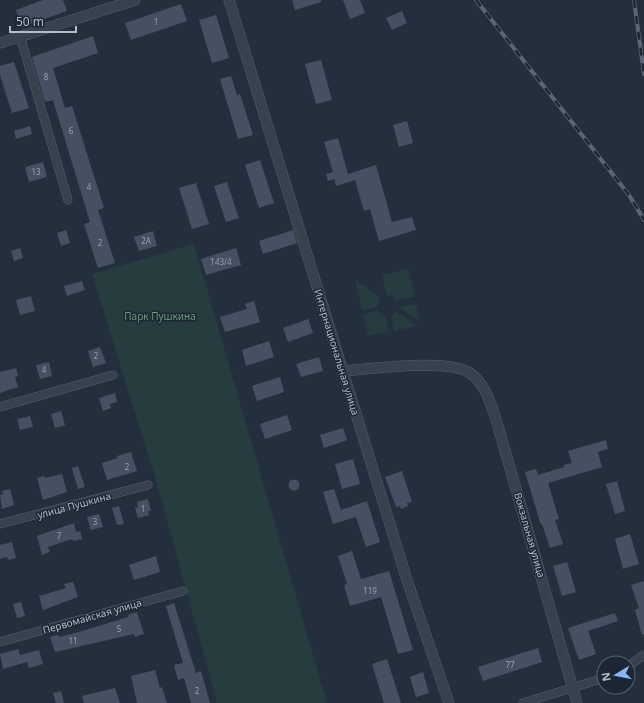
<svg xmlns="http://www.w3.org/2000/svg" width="644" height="703" font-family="'Noto Sans',sans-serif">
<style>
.green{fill:#263c3f}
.building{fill:#455162}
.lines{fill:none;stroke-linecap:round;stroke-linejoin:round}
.minor-casing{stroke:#565f6c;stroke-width:9}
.tertiary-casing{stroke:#565f6c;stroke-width:11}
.minor{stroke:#38414e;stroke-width:8}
.tertiary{stroke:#38414e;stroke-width:10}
.rail-casing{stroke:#5a6575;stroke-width:4}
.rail{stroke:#1d2633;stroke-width:2.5;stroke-dasharray:8;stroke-linecap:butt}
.labels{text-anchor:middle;stroke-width:3;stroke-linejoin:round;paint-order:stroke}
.number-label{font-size:8px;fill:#98a1af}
.park-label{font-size:10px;fill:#6b9a76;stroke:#1d2633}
.street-label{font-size:10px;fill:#b4bcc9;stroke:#1d2633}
</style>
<rect width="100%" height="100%" fill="#242f3e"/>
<g class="green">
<path d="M 194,244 L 327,703 L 217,703 L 156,480 L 92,274 Z"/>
<path d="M 408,269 L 415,297 L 395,301 L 392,295 L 387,296 L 382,275 Z"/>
<path d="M 355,280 L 380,297 L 377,307 L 362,310 Z"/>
<path d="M 416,304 L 420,322 L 399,307 Z"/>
<path d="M 378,311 L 386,317 L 389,331 L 368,336 L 363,314 Z"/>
<path d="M 396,311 L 416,326 L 394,331 L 391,316 Z"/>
</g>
<g class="building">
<path d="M 43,0 L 63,0 L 67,11 L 22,27 L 16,10 Z"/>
<path d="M 292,0 L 321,0 L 321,2 L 295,10 Z"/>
<path d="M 343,0 L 360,0 L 365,13 L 350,19 Z"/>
<path d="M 181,4 L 187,21 L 131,40 L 125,23 Z"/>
<path d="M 402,11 L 407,23 L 392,30 L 386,18 Z"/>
<path d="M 216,15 L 229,58 L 212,63 L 199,20 Z"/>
<path d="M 93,36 L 98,53 L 53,68 L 65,108 L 72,106 L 104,208 L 98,210 L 115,263 L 98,268 L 84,224 L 90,222 L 53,100 L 45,102 L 32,57 Z"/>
<path d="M 321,60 L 332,100 L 316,104 L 305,64 Z"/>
<path d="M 14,62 L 29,108 L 12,113 L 0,75 L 0,66 Z"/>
<path d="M 231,76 L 237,95 L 240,94 L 253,135 L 238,139 L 220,79 Z"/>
<path d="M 407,121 L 413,143 L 399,147 L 393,125 Z"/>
<path d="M 30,126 L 32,134 L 16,139 L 14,131 Z"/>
<path d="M 338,138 L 348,174 L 376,165 L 392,222 L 412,217 L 416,230 L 379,241 L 370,209 L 364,211 L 355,180 L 336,186 L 334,179 L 328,181 L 326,174 L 333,172 L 324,142 Z"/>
<path d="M 260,160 L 274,203 L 259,208 L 245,165 Z"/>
<path d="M 43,162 L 47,177 L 29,182 L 25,167 Z"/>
<path d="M 227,182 L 239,218 L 226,222 L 214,186 Z"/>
<path d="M 196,183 L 209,224 L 192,229 L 179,188 Z"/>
<path d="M 66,230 L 70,243 L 61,246 L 57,233 Z"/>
<path d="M 293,230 L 297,243 L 263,254 L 259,241 Z"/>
<path d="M 153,231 L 157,246 L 139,251 L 134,237 Z"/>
<path d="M 20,248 L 23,258 L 14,261 L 11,251 Z"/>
<path d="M 236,248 L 241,265 L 206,275 L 201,259 Z"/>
<path d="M 82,281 L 85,290 L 67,296 L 64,286 Z"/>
<path d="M 31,296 L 35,311 L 20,315 L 16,300 Z"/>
<path d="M 254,301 L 260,322 L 225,332 L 220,317 L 247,309 L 245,304 Z"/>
<path d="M 308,319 L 313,333 L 288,342 L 283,328 Z"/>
<path d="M 269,341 L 274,357 L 246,366 L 242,350 Z"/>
<path d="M 100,347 L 106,363 L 93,367 L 88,351 Z"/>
<path d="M 319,357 L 323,371 L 301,377 L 296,364 Z"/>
<path d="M 49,362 L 52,376 L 40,379 L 36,365 Z"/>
<path d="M 16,368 L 18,376 L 15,377 L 18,387 L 0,393 L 0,372 Z"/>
<path d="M 280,377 L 284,392 L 257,401 L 252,386 Z"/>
<path d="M 115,393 L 117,402 L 110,404 L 111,408 L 103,411 L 99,398 Z"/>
<path d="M 61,411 L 65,425 L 55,428 L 51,414 Z"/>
<path d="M 287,415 L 292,430 L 265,439 L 260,424 Z"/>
<path d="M 30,416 L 33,427 L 20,430 L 17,419 Z"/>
<path d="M 343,428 L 347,440 L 324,448 L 320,435 Z"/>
<path d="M 606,440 L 608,449 L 598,452 L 602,467 L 548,483 L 559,519 L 555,520 L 563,544 L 550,548 L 542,524 L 541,525 L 525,472 L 536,469 L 538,475 L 564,467 L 564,465 L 572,463 L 568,451 Z"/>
<path d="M 131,452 L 137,471 L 107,480 L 102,463 L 118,458 L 117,456 Z"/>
<path d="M 353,459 L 360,484 L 342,489 L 335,464 Z"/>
<path d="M 78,466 L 85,487 L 78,489 L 72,468 Z"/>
<path d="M 402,471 L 412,502 L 407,503 L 408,506 L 401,509 L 400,506 L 396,507 L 385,477 Z"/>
<path d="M 62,474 L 67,492 L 43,500 L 37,478 L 44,476 L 45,478 Z"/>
<circle cx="294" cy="485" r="5.5"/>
<path d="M 617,481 L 625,511 L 615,514 L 606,484 Z"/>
<path d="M 10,489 L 14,505 L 2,509 L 0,495 L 3,494 L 2,491 Z"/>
<path d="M 334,489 L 341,510 L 367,501 L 380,542 L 366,547 L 356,517 L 333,524 L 323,492 Z"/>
<path d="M 148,499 L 151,511 L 148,511 L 149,515 L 138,518 L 135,508 L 138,507 L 137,502 Z"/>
<path d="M 119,506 L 124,524 L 117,525 L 112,508 Z"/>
<path d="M 99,514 L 103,527 L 91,530 L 87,517 Z"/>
<path d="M 74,523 L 76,532 L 80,531 L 82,539 L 73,541 L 72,539 L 48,547 L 50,552 L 42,555 L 37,536 Z"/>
<path d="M 630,534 L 639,564 L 623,569 L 615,539 Z"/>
<path d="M 12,542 L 16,558 L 8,560 L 7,557 L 0,559 L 0,545 Z"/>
<path d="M 352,551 L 361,579 L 389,571 L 413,650 L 398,654 L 381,597 L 350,606 L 344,585 L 347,584 L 338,556 Z"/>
<path d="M 156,556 L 160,572 L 134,580 L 129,565 Z"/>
<path d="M 567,562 L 576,592 L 562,596 L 553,566 Z"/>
<path d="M 644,581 L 644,634 L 642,635 L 635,610 L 639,608 L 631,585 Z"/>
<path d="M 73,582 L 78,597 L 43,610 L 39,596 L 66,588 L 64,584 Z"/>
<path d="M 21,602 L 25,616 L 17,618 L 13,604 Z"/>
<path d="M 174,603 L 196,673 L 201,671 L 210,703 L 191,703 L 184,678 L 178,680 L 174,665 L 183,663 L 166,606 Z"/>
<path d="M 137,612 L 144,634 L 135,637 L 134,634 L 55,652 L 50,637 L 58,635 L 59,637 L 79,632 L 128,617 L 128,615 Z"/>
<path d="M 615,613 L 618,621 L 588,631 L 596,654 L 579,660 L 568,628 Z"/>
<path d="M 538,648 L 542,662 L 483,681 L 478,667 Z"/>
<path d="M 18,649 L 20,655 L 39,650 L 43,664 L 29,668 L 27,662 L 3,669 L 0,654 Z"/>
<path d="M 387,659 L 401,703 L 384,703 L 372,664 Z"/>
<path d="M 155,670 L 160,688 L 162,687 L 167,703 L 137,703 L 131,676 Z"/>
<path d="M 423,672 L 429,693 L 416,697 L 410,677 Z"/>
<path d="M 115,688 L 120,703 L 84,703 L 82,696 Z"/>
<path d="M 61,691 L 64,703 L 56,703 L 53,693 Z"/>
</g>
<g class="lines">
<defs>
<g id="minor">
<path d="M 20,36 L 68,200"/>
<path d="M 0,407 L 113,375"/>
<path d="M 0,524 L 148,485"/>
<path d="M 0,642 L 183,591"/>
<path d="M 628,666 L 644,655"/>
<path d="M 523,703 L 604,678"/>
</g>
<g id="tertiary">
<path d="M 229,0 L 407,580 L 449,703"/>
<path d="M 0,43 L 135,0"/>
<path d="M 343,371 C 370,369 449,358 470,373 C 487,385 492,408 498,426 L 577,703"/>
</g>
</defs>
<use href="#minor" class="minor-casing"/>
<use href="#tertiary" class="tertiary-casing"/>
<use href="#minor" class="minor"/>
<use href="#tertiary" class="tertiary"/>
<defs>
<g id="rail">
<path d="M 476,0 L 629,195 L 644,220"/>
<path d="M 634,0 L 644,74"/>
</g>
</defs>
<use href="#rail" class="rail-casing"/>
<use href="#rail" class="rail"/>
</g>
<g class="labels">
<g class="number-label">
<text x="156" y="25">1</text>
<text x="46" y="80">8</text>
<text x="71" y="134">6</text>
<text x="36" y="175">13</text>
<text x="89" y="190">4</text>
<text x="146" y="244">2А</text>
<text x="100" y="246">2</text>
<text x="221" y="265">143/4</text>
<text x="96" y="359">2</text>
<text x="44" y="373">4</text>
<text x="127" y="470">2</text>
<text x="143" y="512">1</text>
<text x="95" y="525">3</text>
<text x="59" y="539">7</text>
<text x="370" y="594">119</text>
<text x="119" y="632">5</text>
<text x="73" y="644">11</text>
<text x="510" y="668">77</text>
<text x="197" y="694">2</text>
</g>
<g class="park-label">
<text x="160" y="320">Парк Пушкина</text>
</g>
<g class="street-label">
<text transform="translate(337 352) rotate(73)" y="4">Интернациональная улица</text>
<text transform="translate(74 505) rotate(-15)" y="4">улица Пушкина</text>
<text transform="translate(530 535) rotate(74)" y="4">Вокзальная улица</text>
<text transform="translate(92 616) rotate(-16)" y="4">Первомайская улица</text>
</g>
</g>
<g transform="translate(616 675) rotate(260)"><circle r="19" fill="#1d2633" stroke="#59626f"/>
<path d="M0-3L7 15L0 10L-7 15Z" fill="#8ab4f8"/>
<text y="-6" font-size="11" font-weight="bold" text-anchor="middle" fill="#b4bcc9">N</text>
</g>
<path d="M10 26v6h66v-6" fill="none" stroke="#b4bcc9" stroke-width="2"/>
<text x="16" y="26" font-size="12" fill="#b4bcc9" stroke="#1d2633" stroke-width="3" paint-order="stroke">50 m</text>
</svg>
